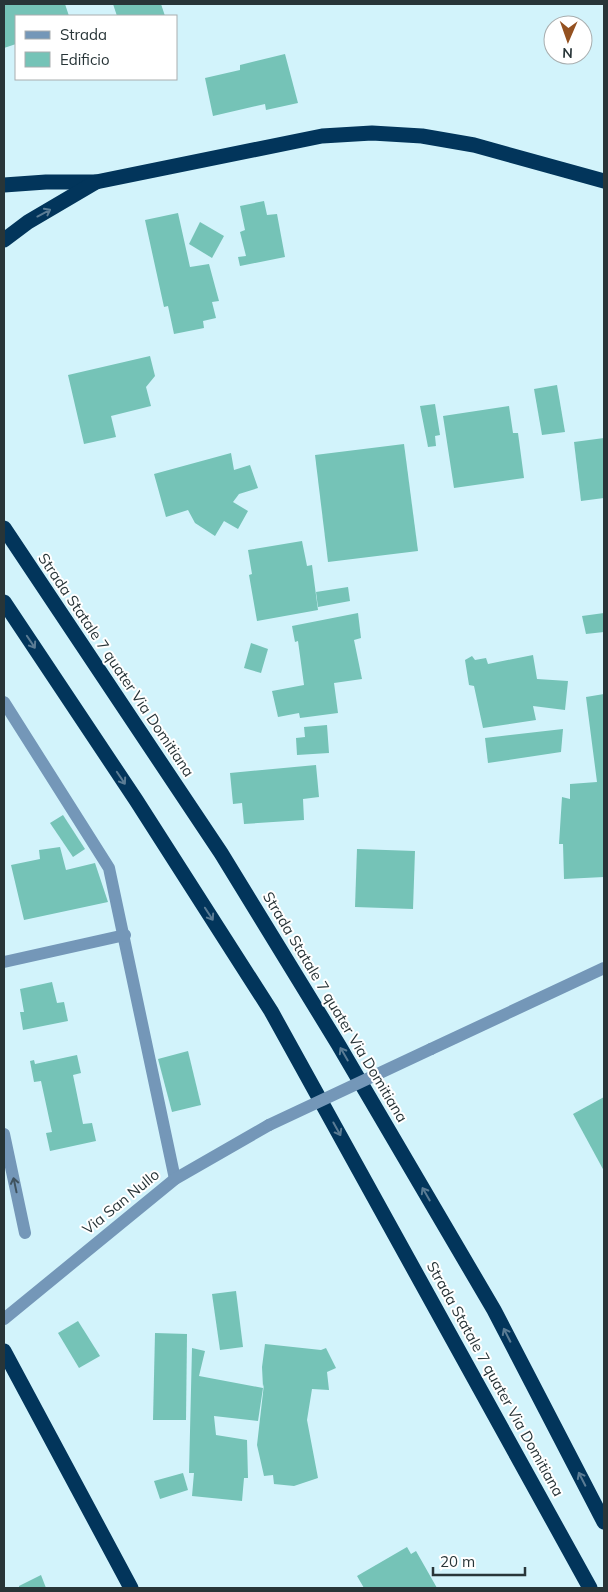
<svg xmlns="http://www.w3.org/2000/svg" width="608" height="1592" font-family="Mulish,sans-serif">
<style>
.building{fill:#75c3b7}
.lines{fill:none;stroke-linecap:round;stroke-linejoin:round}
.minor{stroke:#7497b8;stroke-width:12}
.highway{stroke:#02355b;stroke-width:15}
.minor-bridge{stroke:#7497b8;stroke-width:12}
.oneway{stroke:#5b7c94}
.oneway2{stroke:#3f525e}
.labels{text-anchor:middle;stroke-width:4;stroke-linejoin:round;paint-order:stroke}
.street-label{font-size:15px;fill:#283538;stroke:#fff}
</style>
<rect width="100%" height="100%" fill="#d2f3fb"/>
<g class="building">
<path d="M 4,4 L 65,4 L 69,16 L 16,16 L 16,44 L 4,48 Z"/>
<path d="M 113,4 L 161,4 L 165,16 L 117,16 Z"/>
<path d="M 285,54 L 298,103 L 266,110 L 265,104 L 213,116 L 205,78 L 240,70 L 240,65 Z"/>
<path d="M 264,201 L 267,215 L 277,214 L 285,257 L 240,266 L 238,257 L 246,256 L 240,232 L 245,230 L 240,206 Z"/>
<path d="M 178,213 L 190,267 L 209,264 L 219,301 L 212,302 L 216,318 L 203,321 L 204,328 L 174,334 L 168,306 L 164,307 L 145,220 Z"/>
<path d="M 200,222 L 224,236 L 212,258 L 189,244 Z"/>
<path d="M 150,356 L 155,376 L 146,387 L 151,406 L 111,416 L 116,437 L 84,444 L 68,375 Z"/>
<path d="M 557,385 L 565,432 L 542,435 L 534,389 Z"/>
<path d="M 435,404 L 440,435 L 435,436 L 436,446 L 428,447 L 420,406 Z"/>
<path d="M 509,406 L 513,433 L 518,433 L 524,478 L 454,488 L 443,416 Z"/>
<path d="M 604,438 L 604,498 L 581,501 L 574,442 Z"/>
<path d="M 404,444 L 418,551 L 328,562 L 315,455 Z"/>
<path d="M 231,453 L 234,470 L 250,465 L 258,488 L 239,494 L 233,502 L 248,511 L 238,529 L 224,521 L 215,536 L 195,523 L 188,510 L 166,517 L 154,474 Z"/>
<path d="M 302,541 L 307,566 L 312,565 L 318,610 L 257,621 L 249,575 L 252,574 L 248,550 Z"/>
<path d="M 348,587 L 350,601 L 318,607 L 316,592 Z"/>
<path d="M 358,613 L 361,638 L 354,640 L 362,679 L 334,683 L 338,713 L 300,718 L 299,713 L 278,717 L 272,691 L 304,685 L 298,641 L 295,642 L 292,626 Z"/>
<path d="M 604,613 L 604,632 L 586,634 L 582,616 Z"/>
<path d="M 251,643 L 268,649 L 261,673 L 244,668 Z"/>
<path d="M 533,655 L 537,679 L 568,681 L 565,710 L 533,706 L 536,720 L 483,728 L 474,686 L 469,685 L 465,660 L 472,656 L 475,660 L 486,658 L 488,664 Z"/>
<path d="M 604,694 L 604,877 L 564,879 L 563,844 L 559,844 L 562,797 L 570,799 L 570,784 L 597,782 L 586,697 Z"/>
<path d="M 327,725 L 329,753 L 297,755 L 296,738 L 305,737 L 304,727 Z"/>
<path d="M 563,729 L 561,752 L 488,763 L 485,738 Z"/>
<path d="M 316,765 L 319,797 L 303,799 L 304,820 L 244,824 L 242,803 L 233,804 L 230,773 Z"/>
<path d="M 63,815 L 85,849 L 73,857 L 50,823 Z"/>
<path d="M 60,847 L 66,870 L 95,863 L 108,902 L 24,920 L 11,865 L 40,859 L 39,850 Z"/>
<path d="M 357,849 L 415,851 L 413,909 L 355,907 Z"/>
<path d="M 52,982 L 57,1003 L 64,1002 L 68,1021 L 23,1030 L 20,1012 L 24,1012 L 20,989 Z"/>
<path d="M 188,1051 L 201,1105 L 172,1112 L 158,1059 Z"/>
<path d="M 77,1055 L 81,1073 L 73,1075 L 83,1124 L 92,1123 L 96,1141 L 50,1151 L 46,1133 L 52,1132 L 41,1081 L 34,1082 L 30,1061 L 34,1060 L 35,1064 Z"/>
<path d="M 604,1097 L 604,1171 L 573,1114 Z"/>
<path d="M 236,1291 L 243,1347 L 220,1350 L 212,1294 Z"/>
<path d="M 78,1321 L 100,1356 L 79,1368 L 58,1333 Z"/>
<path d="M 155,1333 L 187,1334 L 186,1420 L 153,1420 Z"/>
<path d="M 265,1344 L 321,1350 L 326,1348 L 336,1368 L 327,1372 L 329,1390 L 312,1389 L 307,1420 L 318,1478 L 294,1486 L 274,1484 L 273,1475 L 264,1476 L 257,1445 L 264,1384 L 263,1387 L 262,1367 Z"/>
<path d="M 192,1348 L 205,1351 L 199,1376 L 263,1388 L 258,1421 L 214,1416 L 216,1435 L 247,1440 L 248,1478 L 244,1478 L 242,1501 L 192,1496 L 194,1473 L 189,1473 Z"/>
<path d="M 183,1473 L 188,1490 L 160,1499 L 154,1481 Z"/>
<path d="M 407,1547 L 411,1554 L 416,1551 L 437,1588 L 364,1588 L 357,1576 Z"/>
<path d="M 41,1575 L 46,1588 L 19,1588 L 19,1586 Z"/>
</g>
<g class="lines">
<g class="minor">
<path d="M 4,702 L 109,868 L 175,1179"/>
<path d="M 4,962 L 125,935"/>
<path d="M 431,1049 L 604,968"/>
<path d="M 4,1134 L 25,1233"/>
<path d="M 4,1319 L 175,1179 L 269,1125"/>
</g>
<g class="highway">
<path d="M 4,185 L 46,182 L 96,182 L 322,136 L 372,133 L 422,136 L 474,145 L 604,181"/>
<path d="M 4,240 L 28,222 L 96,182"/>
<path d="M 4,528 L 221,853 L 338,1044 L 494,1310 L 604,1522"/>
<path d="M 4,602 L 136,800 L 271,1011 L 590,1588"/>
<path d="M 4,1351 L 131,1588"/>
</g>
<path class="minor-bridge" d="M 269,1125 L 431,1049"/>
</g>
<defs><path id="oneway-shaft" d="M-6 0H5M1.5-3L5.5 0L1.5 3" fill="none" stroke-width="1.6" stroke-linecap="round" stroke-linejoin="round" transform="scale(1.25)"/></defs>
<g class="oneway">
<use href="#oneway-shaft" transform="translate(44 213) rotate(-28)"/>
<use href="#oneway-shaft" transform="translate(31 642) rotate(56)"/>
<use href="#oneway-shaft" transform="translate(121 778) rotate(56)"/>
<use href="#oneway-shaft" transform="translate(209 914) rotate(57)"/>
<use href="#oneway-shaft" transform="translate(344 1054) rotate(-120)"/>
<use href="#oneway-shaft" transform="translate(337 1129) rotate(61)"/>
<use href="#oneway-shaft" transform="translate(426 1194) rotate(-120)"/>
<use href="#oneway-shaft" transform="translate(507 1335) rotate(-117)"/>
<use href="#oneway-shaft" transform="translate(582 1479) rotate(-117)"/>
</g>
<use class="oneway2" href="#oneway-shaft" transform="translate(15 1185) rotate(-102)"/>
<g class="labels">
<g class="street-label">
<text transform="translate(116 665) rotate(56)" y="5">Strada Statale 7 quater Via Domitiana</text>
<text transform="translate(335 1007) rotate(59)" y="5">Strada Statale 7 quater Via Domitiana</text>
<text transform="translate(121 1202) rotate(-39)" y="5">Via San Nullo</text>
<text transform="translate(495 1379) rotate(61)" y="5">Strada Statale 7 quater Via Domitiana</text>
</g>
</g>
<rect width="608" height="1592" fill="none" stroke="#283538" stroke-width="10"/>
<rect x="15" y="15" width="162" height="65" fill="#ffffff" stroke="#a9aeaf"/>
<rect x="25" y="31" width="25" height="8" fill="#7497b8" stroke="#a9aeaf"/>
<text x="60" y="40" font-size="15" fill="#283538">Strada</text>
<rect x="25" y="52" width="25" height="15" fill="#75c3b7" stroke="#a9aeaf"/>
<text x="60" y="65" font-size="15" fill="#283538">Edificio</text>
<g transform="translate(568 40) rotate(182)"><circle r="24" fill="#ffffff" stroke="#a9aeaf"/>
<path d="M0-4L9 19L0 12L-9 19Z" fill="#945120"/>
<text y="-8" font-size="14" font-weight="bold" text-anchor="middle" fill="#283538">N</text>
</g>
<path d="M433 1567v8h92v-8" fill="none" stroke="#283538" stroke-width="2.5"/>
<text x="440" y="1567" font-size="15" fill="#283538" stroke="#ffffff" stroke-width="4" paint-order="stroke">20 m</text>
</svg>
